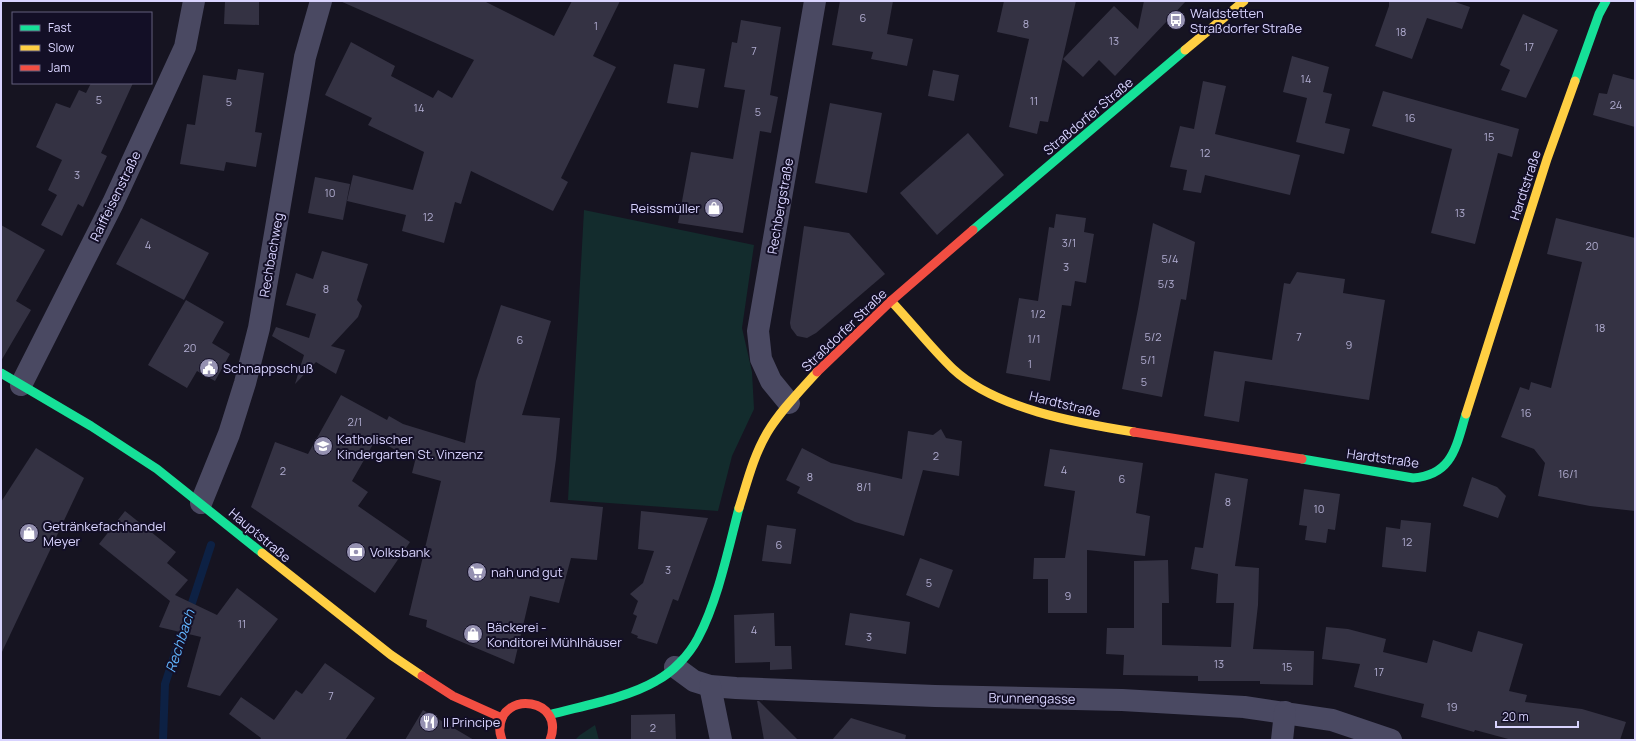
<svg xmlns="http://www.w3.org/2000/svg" width="1636" height="741" font-family="Manrope,sans-serif">
<style>
.green{fill:#132c2d}
.lines{fill:none;stroke-linecap:round;stroke-linejoin:round}
.stream{stroke:#0d2144;stroke-width:8}
.building{fill:#343243}
.street{stroke:#4a4962;stroke-width:22}
.fast{stroke:#16e098;stroke-width:9}
.slow{stroke:#ffcf43;stroke-width:9}
.jam{stroke:#f24e42;stroke-width:9}
.labels{text-anchor:middle;stroke-width:4;stroke-linejoin:round;paint-order:stroke}
.number-label{font-size:11px;fill:#b0acd0}
.poi-label{font-size:13px;fill:#d9d4ff;stroke:#130f26;text-anchor:start}
.street-label{font-size:13px;fill:#d9d4ff;stroke:#130f26}
.water-label{font-size:14px;font-style:italic;fill:#62b6ff;stroke:#130f26}
</style>
<rect width="100%" height="100%" fill="#161421"/>
<g class="green">
<path d="M 584,210 L 754,245 L 742,328 L 752,372 L 754,409 L 732,456 L 718,511 L 568,500 Z"/>
<path d="M 595,725 L 599,740 L 575,740 L 580,735 Z"/>
</g>
<g class="lines">
<g class="stream">
<path d="M 189,612 L 211,545"/>
<path d="M 163,740 L 165,684 L 185,623"/>
</g>
</g>
<g class="building">
<path d="M 225,1 L 259,1 L 259,25 L 224,24 Z"/>
<path d="M 340,1 L 484,1 L 554,36 L 572,1 L 620,1 L 593,56 L 616,67 L 561,178 L 568,182 L 553,211 L 471,171 L 461,204 L 455,202 L 444,243 L 402,231 L 406,215 L 347,201 L 353,175 L 413,190 L 424,152 L 368,125 L 372,118 L 325,95 L 351,42 L 395,66 L 391,76 L 433,98 L 438,90 L 452,98 L 474,60 Z"/>
<path d="M 840,1 L 893,1 L 887,34 L 913,39 L 907,66 L 871,59 L 873,52 L 832,45 Z"/>
<path d="M 1004,1 L 1076,1 L 1048,122 L 1040,121 L 1037,134 L 1009,127 L 1029,39 L 997,32 Z"/>
<path d="M 1144,1 L 1186,1 L 1115,76 L 1099,60 L 1083,77 L 1063,59 L 1114,6 L 1138,29 Z"/>
<path d="M 1389,1 L 1452,1 L 1470,7 L 1462,29 L 1427,18 L 1412,59 L 1375,46 L 1389,6 Z"/>
<path d="M 1523,14 L 1558,30 L 1526,98 L 1501,90 L 1510,70 L 1500,65 Z"/>
<path d="M 741,20 L 781,27 L 770,95 L 778,97 L 771,133 L 760,131 L 743,233 L 678,223 L 691,152 L 733,159 L 745,90 L 724,87 L 732,42 L 737,43 Z"/>
<path d="M 1292,56 L 1329,67 L 1323,92 L 1332,94 L 1325,123 L 1350,129 L 1344,154 L 1296,142 L 1307,98 L 1283,92 Z"/>
<path d="M 674,64 L 705,69 L 698,108 L 667,103 Z"/>
<path d="M 238,69 L 264,73 L 255,132 L 262,133 L 256,167 L 226,162 L 224,171 L 180,164 L 187,124 L 195,125 L 203,75 L 236,80 Z"/>
<path d="M 933,70 L 959,75 L 954,101 L 928,96 Z"/>
<path d="M 1613,74 L 1635,80 L 1635,127 L 1593,115 L 1599,93 L 1607,94 Z"/>
<path d="M 1203,81 L 1226,86 L 1215,134 L 1300,155 L 1290,195 L 1205,175 L 1201,193 L 1183,190 L 1187,170 L 1170,167 L 1180,126 L 1194,129 Z"/>
<path d="M 91,83 L 133,83 L 101,153 L 107,156 L 83,207 L 78,204 L 62,236 L 41,225 L 57,195 L 48,190 L 62,160 L 36,147 L 56,103 L 70,108 L 79,90 L 86,93 Z"/>
<path d="M 1383,91 L 1519,129 L 1512,157 L 1498,153 L 1475,244 L 1431,233 L 1452,149 L 1372,126 Z"/>
<path d="M 830,103 L 882,113 L 867,193 L 815,183 Z"/>
<path d="M 968,133 L 1004,175 L 937,235 L 900,193 Z"/>
<path d="M 315,177 L 350,184 L 343,220 L 308,213 Z"/>
<path d="M 1056,214 L 1086,218 L 1084,232 L 1094,234 L 1086,283 L 1075,281 L 1071,306 L 1062,305 L 1050,381 L 1006,373 L 1019,298 L 1038,301 L 1049,227 L 1054,228 Z"/>
<path d="M 141,218 L 209,253 L 184,300 L 116,264 Z"/>
<path d="M 1556,218 L 1635,238 L 1635,511 L 1590,506 L 1538,496 L 1545,463 L 1534,449 L 1501,437 L 1520,387 L 1529,390 L 1531,382 L 1551,388 L 1582,262 L 1547,254 Z"/>
<path d="M 1153,223 L 1195,242 L 1186,300 L 1181,299 L 1162,397 L 1122,389 L 1138,309 Z"/>
<path d="M 1,225 L 45,250 L 16,301 L 31,310 L 1,361 Z"/>
<path d="M 804,226 L 849,233 L 885,274 L 816,333 L 807,338 L 797,336 L 791,328 L 790,323 Z"/>
<path d="M 322,251 L 368,264 L 357,300 L 362,306 L 358,317 L 331,346 L 345,350 L 336,374 L 316,362 L 295,384 L 304,355 L 272,336 L 276,327 L 309,338 L 316,314 L 286,305 L 296,273 L 313,279 Z"/>
<path d="M 1297,272 L 1345,279 L 1343,293 L 1385,300 L 1369,400 L 1245,381 L 1239,422 L 1204,416 L 1214,351 L 1272,360 L 1284,283 L 1290,284 Z"/>
<path d="M 186,300 L 224,322 L 212,343 L 230,354 L 215,381 L 197,371 L 187,388 L 148,365 Z"/>
<path d="M 501,305 L 551,321 L 522,415 L 560,418 L 556,459 L 550,502 L 603,507 L 597,560 L 571,558 L 559,603 L 530,596 L 514,664 L 426,627 L 427,620 L 409,615 L 441,481 L 412,473 L 415,461 L 376,439 L 352,481 L 368,492 L 358,506 L 410,542 L 375,593 L 251,507 L 275,442 L 308,454 L 341,395 L 387,420 L 389,416 L 403,424 L 465,443 L 476,381 Z"/>
<path d="M 941,429 L 946,438 L 962,441 L 959,476 L 923,470 L 904,536 L 855,522 L 797,493 L 800,487 L 786,480 L 802,448 L 831,463 L 902,479 L 908,431 L 933,435 Z"/>
<path d="M 36,448 L 84,478 L 1,654 L 1,502 Z"/>
<path d="M 1050,449 L 1143,463 L 1136,513 L 1150,516 L 1145,556 L 1087,550 L 1087,613 L 1048,613 L 1048,579 L 1033,579 L 1034,558 L 1065,558 L 1075,491 L 1044,486 Z"/>
<path d="M 1215,473 L 1248,479 L 1235,566 L 1259,568 L 1258,605 L 1253,649 L 1314,651 L 1313,685 L 1260,684 L 1260,681 L 1198,681 L 1198,676 L 1123,675 L 1124,655 L 1106,654 L 1107,628 L 1134,628 L 1134,561 L 1168,560 L 1169,603 L 1162,603 L 1162,645 L 1231,647 L 1234,603 L 1216,603 L 1218,574 L 1191,569 L 1195,547 L 1203,548 Z"/>
<path d="M 1472,477 L 1497,487 L 1506,496 L 1498,518 L 1463,506 Z"/>
<path d="M 1304,489 L 1340,494 L 1335,530 L 1328,529 L 1326,543 L 1305,540 L 1307,526 L 1299,525 Z"/>
<path d="M 125,511 L 176,552 L 167,563 L 188,580 L 175,595 L 217,615 L 237,588 L 278,619 L 220,696 L 187,687 L 201,637 L 159,627 L 170,601 L 99,544 Z"/>
<path d="M 641,511 L 708,518 L 678,601 L 673,599 L 657,644 L 637,638 L 638,636 L 631,633 L 637,616 L 633,614 L 638,601 L 630,594 L 643,583 L 654,551 L 638,549 Z"/>
<path d="M 1401,520 L 1431,523 L 1426,572 L 1382,567 L 1386,527 L 1400,529 Z"/>
<path d="M 767,525 L 796,529 L 791,564 L 762,561 Z"/>
<path d="M 920,558 L 953,570 L 939,608 L 906,595 Z"/>
<path d="M 774,613 L 775,646 L 791,646 L 792,669 L 770,670 L 770,662 L 735,663 L 734,615 Z"/>
<path d="M 850,613 L 910,622 L 906,654 L 845,645 Z"/>
<path d="M 1326,627 L 1348,629 L 1386,639 L 1383,652 L 1427,663 L 1433,640 L 1472,652 L 1478,631 L 1523,644 L 1509,691 L 1527,695 L 1525,702 L 1582,709 L 1626,722 L 1620,740 L 1512,740 L 1475,730 L 1474,732 L 1421,717 L 1424,704 L 1354,687 L 1360,664 L 1322,659 Z"/>
<path d="M 325,663 L 375,698 L 345,740 L 260,740 L 261,738 L 229,714 L 241,697 L 274,720 L 296,690 L 302,694 Z"/>
<path d="M 757,701 L 759,701 L 798,740 L 764,740 Z"/>
<path d="M 423,710 L 474,740 L 405,740 Z"/>
<path d="M 675,714 L 676,740 L 631,740 L 631,715 Z"/>
<path d="M 851,718 L 906,735 L 905,740 L 832,740 Z"/>
</g>
<g class="lines">
<g class="street">
<path d="M 21,385 L 113,203 L 185,47 L 194,1"/>
<path d="M 789,403 L 771,381 L 761,359 L 758,331 L 815,1"/>
<path d="M 201,503 L 229,434 L 245,383 L 259,328 L 305,57 L 321,1"/>
<path d="M 675,667 L 694,681 L 710,686 L 736,688 L 935,696 L 1122,700 L 1244,707 L 1332,720 L 1391,740"/>
<path d="M 710,686 L 721,740"/>
<path d="M 1282,740 L 1285,712"/>
</g>
<g class="fast">
<path d="M 1575,81 L 1599,14 L 1606,1"/>
<path d="M 973,230 L 1185,50"/>
<path d="M 1,373 L 91,426 L 157,469 L 262,553"/>
<path d="M 1302,459 L 1413,478 C 1453,475 1456,446 1466,414"/>
<path d="M 549,715 C 582,706 627,698 656,681 C 673,672 689,655 698,638 C 718,600 728,550 739,508"/>
</g>
<g class="slow">
<path d="M 1185,50 L 1244,1"/>
<path d="M 891,301 C 911,322 932,349 953,369 C 996,409 1077,423 1134,432"/>
<path d="M 1466,414 L 1547,159 L 1575,81"/>
<path d="M 739,508 C 747,483 753,457 767,433 C 780,411 800,391 817,372"/>
<path d="M 262,553 L 391,655 L 422,676"/>
</g>
<g class="jam">
<path d="M 817,372 L 891,301 L 973,230"/>
<path d="M 1134,432 L 1302,459"/>
<path d="M 422,676 L 453,696 L 502,718"/>
<path d="M 502,740 C 501,736 499,732 500,728 C 501,690 566,698 550,740"/>
</g>
</g>
<defs>
<symbol id="bus-disc" viewBox="-11 -11 22 22"><circle r="9.5" fill="#9591b1" stroke="#130f26"/><path d="M-5-6H5V4H4V6H2V4H-2V6H-4V4H-5ZM-3.5-4V0h7V-4ZM-3.5 1.2v1.5H-2V1.2ZM2 1.2v1.5H3.5V1.2Z" fill="#fff"/></symbol>
<symbol id="shop-disc" viewBox="-11 -11 22 22"><circle r="9.5" fill="#9591b1" stroke="#130f26"/><path d="M-5-2.5h2.3a2.7 3.5 0 0 1 5.4 0H5L5.5 6h-11ZM-1.5-2.5h3a1.5 2.3 0 0 0-3 0Z" fill="#fff"/></symbol>
<symbol id="civic-disc" viewBox="-11 -11 22 22"><circle r="9.5" fill="#9591b1" stroke="#130f26"/><path d="M-.6-6.5H3V-4.5H.6V-3L4-1V1h2V6H-6V1h2V-1L-.6-3ZM-1.2 2.5V6h2.4V2.5Z" fill="#fff"/></symbol>
<symbol id="school-disc" viewBox="-11 -11 22 22"><circle r="9.5" fill="#9591b1" stroke="#130f26"/><path d="M0-5L7-2L0 1L-7-2ZM-4 1L0 2.5L4 1V4Q0 6-4 4Z" fill="#fff"/></symbol>
<symbol id="bank-disc" viewBox="-11 -11 22 22"><circle r="9.5" fill="#9591b1" stroke="#130f26"/><path d="M-6-4H6V4H-6ZM0-2.3a2.3 2.3 0 1 0 0 4.6a2.3 2.3 0 1 0 0-4.6Z" fill="#fff"/></symbol>
<symbol id="supermarket-disc" viewBox="-11 -11 22 22"><circle r="9.5" fill="#9591b1" stroke="#130f26"/><path d="M-6-5.5h2.5l.6 2H6L4.5 2H-2.5L-4.4-4H-6ZM-1.5 3.2a1.3 1.3 0 1 0 .1 0ZM3 3.2a1.3 1.3 0 1 0 .1 0Z" fill="#fff"/></symbol>
<symbol id="restaurant-disc" viewBox="-11 -11 22 22"><circle r="9.5" fill="#9591b1" stroke="#130f26"/><path d="M-5-6h1v4h1v-4h1v4h1v-4h1v5L-1.5 .5V6h-2V.5L-5-1ZM5-6V6H3V1.5H1.5Q1.5-4 5-6Z" fill="#fff"/></symbol>
</defs>
<g fill-rule="evenodd">
<use href="#bus-disc" x="1165" y="9" width="22" height="22"/>
<use href="#shop-disc" x="703" y="197" width="22" height="22"/>
<use href="#civic-disc" x="198" y="357" width="22" height="22"/>
<use href="#school-disc" x="312" y="435" width="22" height="22"/>
<use href="#shop-disc" x="18" y="522" width="22" height="22"/>
<use href="#bank-disc" x="345" y="541" width="22" height="22"/>
<use href="#supermarket-disc" x="466" y="561" width="22" height="22"/>
<use href="#shop-disc" x="462" y="623" width="22" height="22"/>
<use href="#restaurant-disc" x="418" y="711" width="22" height="22"/>
</g>
<g class="labels">
<g class="number-label">
<text x="863" y="22">6</text>
<text x="1026" y="28">8</text>
<text x="596" y="30">1</text>
<text x="1401" y="36">18</text>
<text x="1114" y="45">13</text>
<text x="1529" y="51">17</text>
<text x="754" y="55">7</text>
<text x="1306" y="83">14</text>
<text x="99" y="104">5</text>
<text x="1034" y="105">11</text>
<text x="229" y="106">5</text>
<text x="1616" y="109">24</text>
<text x="419" y="112">14</text>
<text x="758" y="116">5</text>
<text x="1410" y="122">16</text>
<text x="1489" y="141">15</text>
<text x="1205" y="157">12</text>
<text x="77" y="179">3</text>
<text x="330" y="197">10</text>
<text x="1460" y="217">13</text>
<text x="428" y="221">12</text>
<text x="1069" y="247">3/1</text>
<text x="148" y="249">4</text>
<text x="1592" y="250">20</text>
<text x="1170" y="263">5/4</text>
<text x="1066" y="271">3</text>
<text x="1166" y="288">5/3</text>
<text x="326" y="293">8</text>
<text x="1038" y="318">1/2</text>
<text x="1600" y="332">18</text>
<text x="1153" y="341">5/2</text>
<text x="1299" y="341">7</text>
<text x="1034" y="343">1/1</text>
<text x="520" y="344">6</text>
<text x="1349" y="349">9</text>
<text x="190" y="352">20</text>
<text x="1148" y="364">5/1</text>
<text x="1030" y="368">1</text>
<text x="1144" y="386">5</text>
<text x="1526" y="417">16</text>
<text x="355" y="426">2/1</text>
<text x="936" y="460">2</text>
<text x="1064" y="474">4</text>
<text x="283" y="475">2</text>
<text x="1568" y="478">16/1</text>
<text x="810" y="481">8</text>
<text x="1122" y="483">6</text>
<text x="864" y="491">8/1</text>
<text x="1228" y="506">8</text>
<text x="1319" y="513">10</text>
<text x="1407" y="546">12</text>
<text x="779" y="549">6</text>
<text x="668" y="574">3</text>
<text x="929" y="587">5</text>
<text x="1068" y="600">9</text>
<text x="242" y="628">11</text>
<text x="754" y="634">4</text>
<text x="869" y="641">3</text>
<text x="1219" y="668">13</text>
<text x="1287" y="671">15</text>
<text x="1379" y="676">17</text>
<text x="331" y="700">7</text>
<text x="1452" y="711">19</text>
<text x="653" y="732">2</text>
</g>
<g class="poi-label">
<text x="1190" y="18">Waldstetten<tspan x="1190" dy="15">Straßdorfer Straße</tspan></text>
<text x="700" y="213" text-anchor="end">Reissmüller</text>
<text x="223" y="373">Schnappschuß</text>
<text x="337" y="444">Katholischer<tspan x="337" dy="15">Kindergarten St. Vinzenz</tspan></text>
<text x="43" y="531">Getränkefachhandel<tspan x="43" dy="15">Meyer</tspan></text>
<text x="370" y="557">Volksbank</text>
<text x="491" y="577">nah und gut</text>
<text x="487" y="632">Bäckerei -<tspan x="487" dy="15">Konditorei Mühlhäuser</tspan></text>
<text x="443" y="727">Il Principe</text>
</g>
<g class="street-label">
<text transform="translate(1088 116) rotate(-40)" y="5">Straßdorfer Straße</text>
<text transform="translate(1525 185) rotate(-72)" y="5">Hardtstraße</text>
<text transform="translate(115 196) rotate(-64)" y="5">Raiffeisenstraße</text>
<text transform="translate(780 206) rotate(-80)" y="5">Rechbergstraße</text>
<text transform="translate(271 255) rotate(-80)" y="5">Rechbachweg</text>
<text transform="translate(844 330) rotate(-44)" y="5">Straßdorfer Straße</text>
<text transform="translate(1065 404) rotate(14)" y="5">Hardtstraße</text>
<text transform="translate(1383 458) rotate(8)" y="5">Hardtstraße</text>
<text transform="translate(260 535) rotate(40)" y="5">Hauptstraße</text>
<text transform="translate(1032 698) rotate(1)" y="5">Brunnengasse</text>
</g>
<g class="water-label">
<text transform="translate(180 641) rotate(-72)" y="5">Rechbach</text>
</g>
</g>
<rect width="1636" height="741" fill="none" stroke="#d9d4ff" stroke-width="4"/>
<rect x="12" y="12" width="140" height="72" fill="#130f26" stroke="#625e7d"/>
<rect x="20" y="25" width="20" height="6" fill="#16e098" stroke="#625e7d"/>
<text x="48" y="32" font-size="12" fill="#d9d4ff">Fast</text>
<rect x="20" y="45" width="20" height="6" fill="#ffcf43" stroke="#625e7d"/>
<text x="48" y="52" font-size="12" fill="#d9d4ff">Slow</text>
<rect x="20" y="65" width="20" height="6" fill="#f24e42" stroke="#625e7d"/>
<text x="48" y="72" font-size="12" fill="#d9d4ff">Jam</text>
<path d="M1496 721v6h82v-6" fill="none" stroke="#d9d4ff" stroke-width="2"/>
<text x="1502" y="721" font-size="12" fill="#d9d4ff" stroke="#130f26" stroke-width="3" paint-order="stroke">20 m</text>
</svg>
